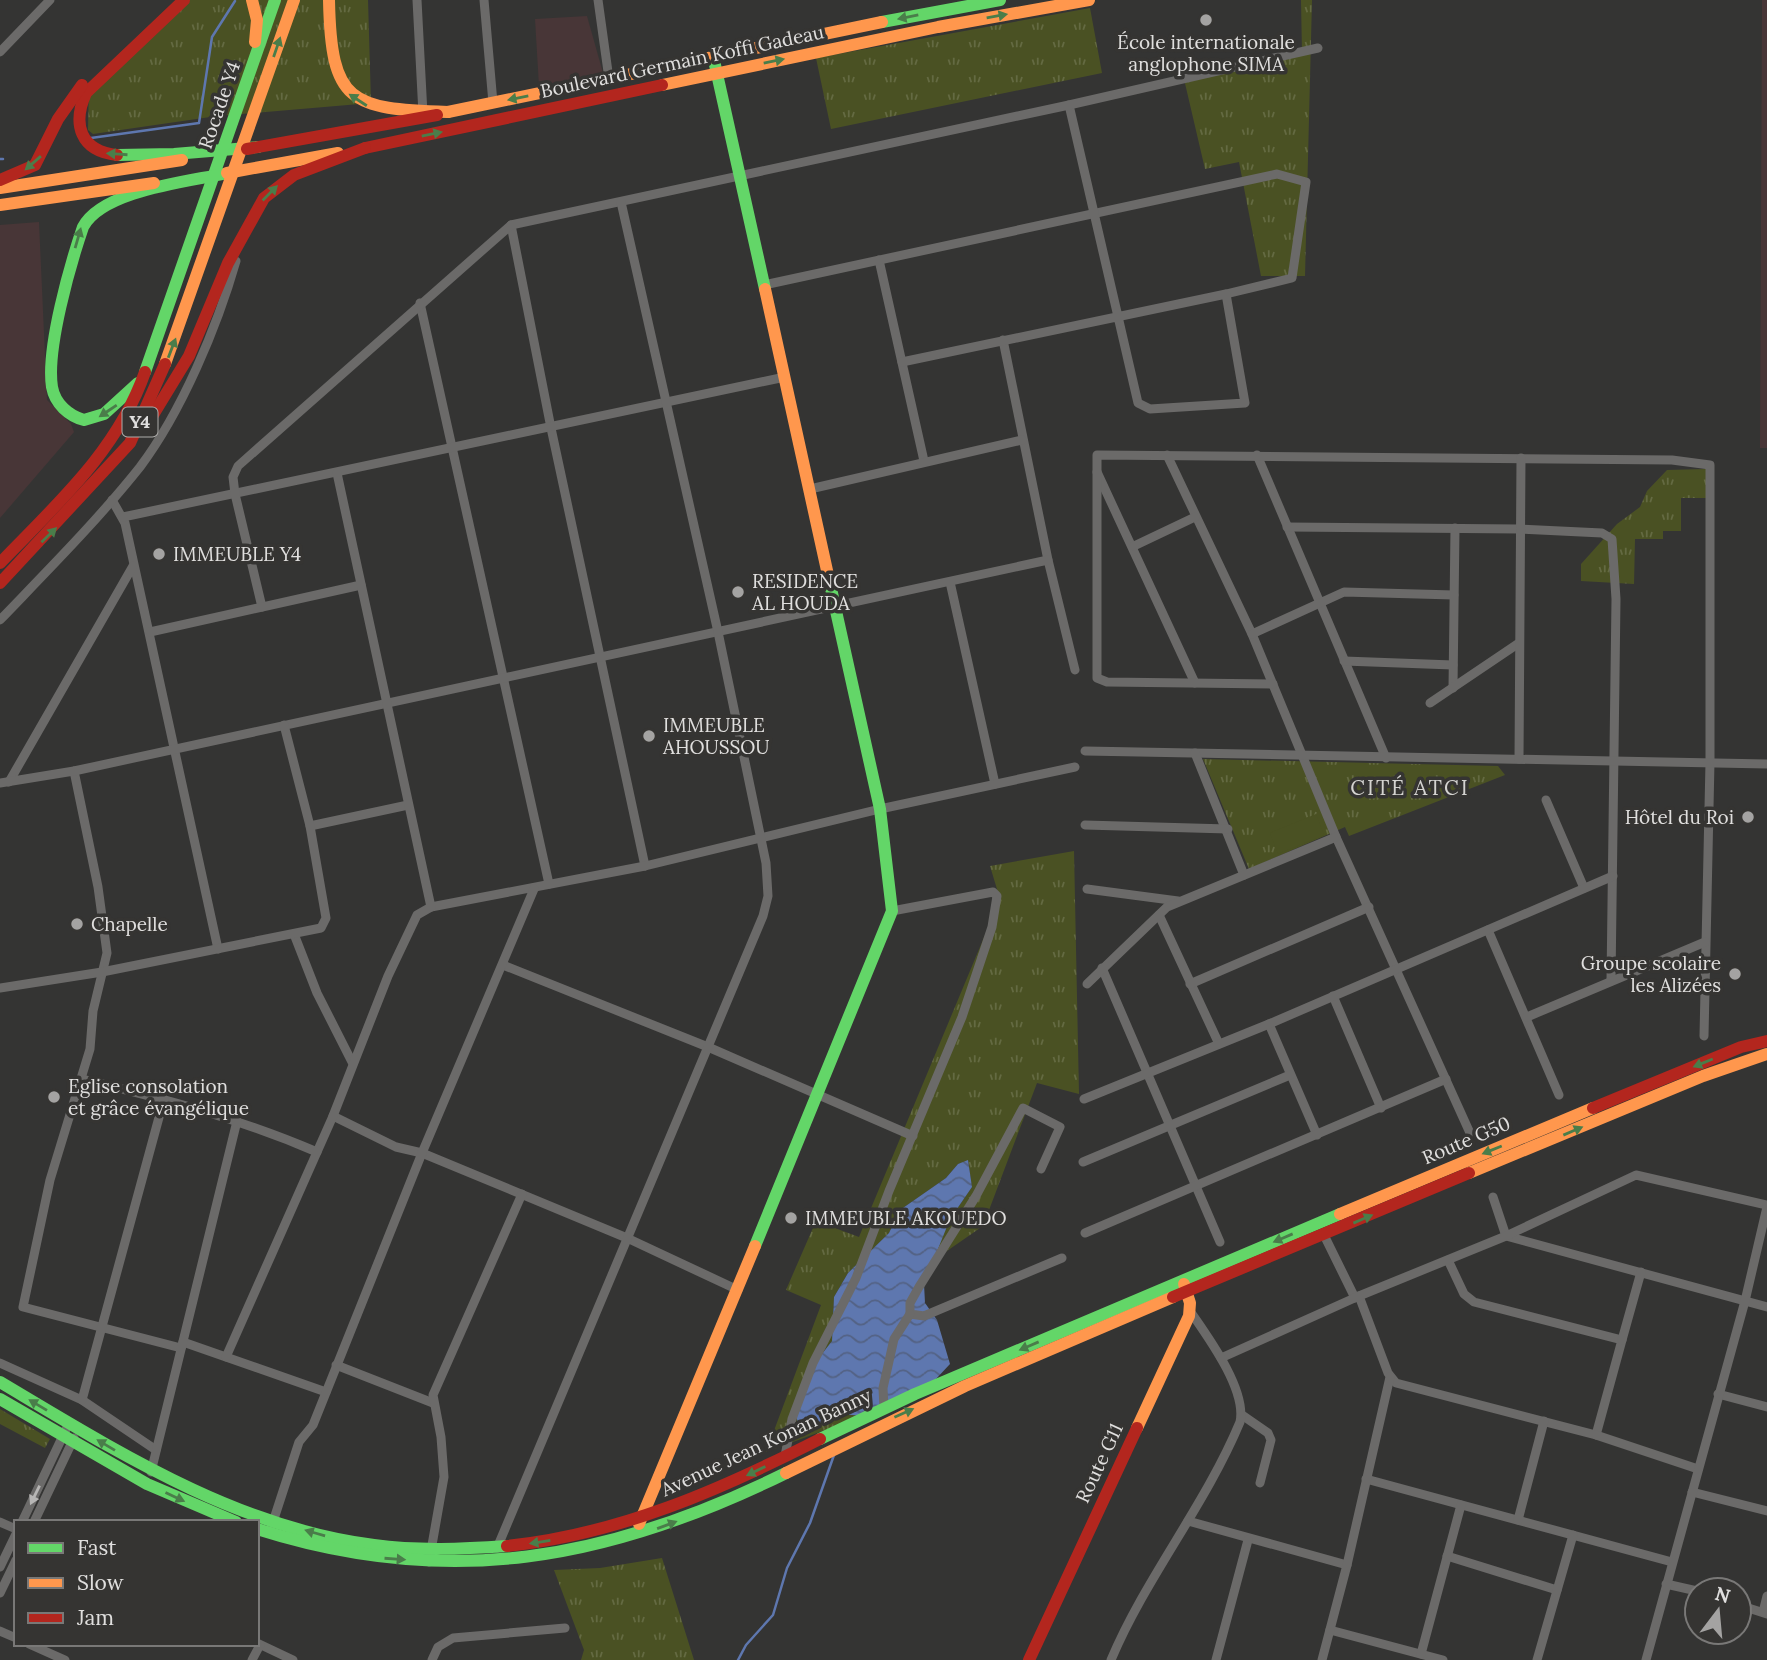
<svg xmlns="http://www.w3.org/2000/svg" width="1767" height="1660" font-family="Lora,serif">
<style>
.commercial{fill:#483637}
.grass{fill:url(#grass-tufts)}
.pitch{fill:#4a5123}
.water{fill:url(#water-waves)}
.lines{fill:none;stroke-linecap:round;stroke-linejoin:round}
.stream{stroke:#5e77af;stroke-width:2.5}
.street{stroke:#6b6a69;stroke-width:9}
.fast{stroke:#63d668;stroke-width:12}
.slow{stroke:#ff974d;stroke-width:12}
.jam{stroke:#b3261e;stroke-width:12}
.oneway{fill:#4a7d4a}
.oneway2{fill:#b7b6b5}
.poi-dot{fill:#a4a3a2;stroke:#353432;stroke-width:2.5}
.labels{text-anchor:middle;stroke-width:7;stroke-linejoin:round;paint-order:stroke}
.shield{fill:#353432;stroke:#adacaa;stroke-width:2}
.shield-label{font-size:18px;font-weight:bold;fill:#e0dfde}
.poi-label{font-size:19px;fill:#e0dfde;stroke:#353432;text-anchor:start}
.street-label{font-size:19px;fill:#e0dfde;stroke:#353432}
.neighbourhood-label{font-size:21px;letter-spacing:2px;fill:#d4d3d0;stroke:#353432}
</style>
<defs>
<pattern id="grass-tufts" width="24" height="20" patternUnits="userSpaceOnUse" patternTransform="scale(1.75)"><rect width="24" height="20" fill="#4a5123"/><path d="M3 7l-1-3M5 7V3M7 7l1-3M15 17l-1-3M17 17v-4M19 17l1-3" fill="none" stroke="#646a42"/></pattern>
<pattern id="water-waves" width="16" height="10" patternUnits="userSpaceOnUse" patternTransform="scale(1.75)"><rect width="16" height="10" fill="#5e77af"/><path d="M0 5q4-4 8 0t8 0" fill="none" stroke="#536284"/></pattern>
</defs>
<rect width="100%" height="100%" fill="#343433"/>
<g class="commercial">
<path d="M 1762,0 L 1767,0 L 1767,448 L 1760,448 Z"/>
<path d="M 587,16 L 603,73 L 539,86 L 535,19 Z"/>
<path d="M 39,222 L 47,400 L 71,424 L 74,432 L 0,518 L 0,225 Z"/>
</g>
<g class="grass">
<path d="M 176,0 L 368,0 L 371,103 L 217,116 L 93,134 L 88,130 L 89,83 Z"/>
<path d="M 1301,0 L 1312,0 L 1305,276 L 1261,276 L 1239,162 L 1205,169 L 1184,79 L 1302,53 Z"/>
<path d="M 1090,8 L 1102,73 L 831,129 L 816,58 Z"/>
<path d="M 1706,469 L 1706,498 L 1681,498 L 1681,531 L 1663,531 L 1663,539 L 1635,539 L 1634,584 L 1581,581 L 1581,564 L 1617,524 L 1640,507 L 1647,491 L 1667,470 Z"/>
<path d="M 1203,759 L 1498,766 L 1505,775 L 1349,836 L 1345,827 L 1249,869 Z"/>
<path d="M 1074,851 L 1079,1094 L 1037,1083 L 983,1226 L 931,1262 L 950,1219 L 972,1187 L 968,1161 L 958,1164 L 946,1178 L 900,1210 L 889,1233 L 848,1273 L 834,1297 L 832,1341 L 818,1359 L 806,1432 L 841,1414 L 863,1416 L 766,1452 L 821,1305 L 786,1290 L 816,1221 L 859,1237 L 1000,899 L 990,866 Z"/>
<path d="M 0,1409 L 50,1439 L 45,1448 L 0,1424 Z"/>
<path d="M 662,1558 L 694,1660 L 581,1660 L 584,1650 L 554,1570 L 600,1568 Z"/>
</g>
<path class="pitch" d="M 1316,814 L 1324,835 L 1278,854 L 1270,833 Z"/>
<path class="water" d="M 968,1160 L 972,1187 L 950,1219 L 924,1284 L 925,1303 L 937,1320 L 950,1364 L 935,1380 L 863,1416 L 841,1414 L 806,1432 L 798,1429 L 796,1408 L 818,1359 L 832,1341 L 834,1297 L 848,1273 L 889,1233 L 900,1210 L 946,1178 L 958,1164 Z"/>
<g class="lines">
<g class="stream">
<path d="M 91,138 L 199,123 L 212,37 L 235,1"/>
<path d="M 0,159 L 3,159"/>
<path d="M 738,1660 L 746,1645 L 773,1615 L 787,1568 L 810,1523 L 834,1455"/>
</g>
<g class="street">
<path d="M 417,0 L 423,114"/>
<path d="M 484,0 L 493,103"/>
<path d="M 598,0 L 609,79"/>
<path d="M 0,52 L 50,0"/>
<path d="M 511,225 L 551,428 L 645,866"/>
<path d="M 879,260 L 924,461"/>
<path d="M 764,285 L 1277,174 L 1306,182 L 1292,278 L 1226,294"/>
<path d="M 420,303 L 549,884"/>
<path d="M 1003,340 L 1048,560 L 1075,670"/>
<path d="M 902,362 L 1226,294 L 1245,403 L 1150,409 L 1138,403 L 1069,105"/>
<path d="M 1167,455 L 1252,634 L 1336,837 L 1470,1133"/>
<path d="M 1257,455 L 1386,758"/>
<path d="M 1097,472 L 1195,683"/>
<path d="M 810,489 L 1022,440"/>
<path d="M 112,500 L 125,523 L 218,949"/>
<path d="M 123,517 L 785,377"/>
<path d="M 1287,527 L 1519,529 L 1602,533 L 1612,539 L 1616,599 L 1611,981"/>
<path d="M 1134,546 L 1195,517"/>
<path d="M 950,582 L 995,784"/>
<path d="M 262,607 L 235,494 L 233,477 L 238,466 L 511,225 L 1069,105 L 1318,48"/>
<path d="M 0,620 C 48,570 97,521 140,467 C 182,411 217,327 236,261"/>
<path d="M 150,632 L 361,585"/>
<path d="M 1252,634 L 1344,592 L 1454,595"/>
<path d="M 1344,661 L 1453,665"/>
<path d="M 1273,684 L 1107,682 L 1097,678 L 1097,455 L 1672,460 L 1710,465 L 1710,762 L 1704,1036"/>
<path d="M 1453,688 L 1455,528"/>
<path d="M 1430,703 L 1519,643"/>
<path d="M 1085,751 L 1767,764"/>
<path d="M 1195,753 L 1244,875"/>
<path d="M 1519,759 L 1521,458"/>
<path d="M 74,771 L 98,887 L 107,953 L 93,1011 L 90,1049 L 50,1180 L 23,1307 L 181,1348"/>
<path d="M 9,782 L 133,566"/>
<path d="M 0,783 L 74,771 L 1048,560"/>
<path d="M 1546,800 L 1584,888"/>
<path d="M 1085,825 L 1228,829"/>
<path d="M 310,826 L 408,805"/>
<path d="M 1087,889 L 1178,901"/>
<path d="M 431,907 L 645,866 L 880,809 L 1075,767"/>
<path d="M 1159,915 L 1219,1044"/>
<path d="M 1488,930 L 1559,1095"/>
<path d="M 294,934 L 317,993 L 352,1062"/>
<path d="M 503,965 L 708,1047 L 913,1136"/>
<path d="M 1102,968 L 1220,1242"/>
<path d="M 1087,984 L 1167,907 L 1336,837"/>
<path d="M 1190,984 L 1369,907"/>
<path d="M 0,988 L 102,972 L 321,928 L 326,918 L 310,826 L 284,725"/>
<path d="M 1333,996 L 1381,1108"/>
<path d="M 1527,1017 L 1705,942"/>
<path d="M 1269,1024 L 1317,1135"/>
<path d="M 81,1079 C 162,1098 240,1119 317,1152"/>
<path d="M 1084,1099 L 1269,1024 L 1613,876"/>
<path d="M 333,1116 L 396,1147 L 422,1153 L 627,1238 L 738,1290"/>
<path d="M 1083,1162 L 1290,1075"/>
<path d="M 1041,1169 L 1060,1127 L 1023,1108 L 976,1196 L 919,1287 L 910,1303 L 910,1314 L 924,1316 L 1062,1258"/>
<path d="M 1493,1197 L 1506,1236 L 1767,1307"/>
<path d="M 1085,1233 L 1446,1079"/>
<path d="M 1324,1235 L 1355,1298"/>
<path d="M 1448,1260 L 1464,1294 L 1474,1302 L 1622,1340 L 1596,1435"/>
<path d="M 1359,1296 L 1388,1373 L 1396,1383 L 1596,1435 L 1698,1469"/>
<path d="M 1622,1340 L 1641,1272"/>
<path d="M 183,1342 L 326,1392"/>
<path d="M 226,1357 L 333,1116 L 388,976 L 417,915 L 431,907 L 337,473"/>
<path d="M 1221,1358 L 1359,1296 L 1506,1236 L 1636,1175 L 1767,1205"/>
<path d="M 0,1363 L 82,1400 L 156,1450"/>
<path d="M 336,1365 L 433,1403"/>
<path d="M 1718,1394 L 1767,1407"/>
<path d="M 82,1400 L 164,1099"/>
<path d="M 884,1408 L 883,1388 L 894,1339 L 910,1314"/>
<path d="M 1242,1415 L 1268,1433 L 1271,1440 L 1260,1483"/>
<path d="M 785,1456 L 792,1419 L 813,1363 L 856,1278 L 889,1191 L 962,1017 L 992,927 L 997,896 L 993,892 L 892,911"/>
<path d="M 151,1472 L 237,1121"/>
<path d="M 1366,1479 L 1672,1562"/>
<path d="M 1692,1492 L 1767,1511"/>
<path d="M 1518,1520 L 1544,1421"/>
<path d="M 1188,1521 L 1347,1565"/>
<path d="M 0,1522 L 16,1529"/>
<path d="M 22,1522 L 69,1423"/>
<path d="M 34,1522 L 74,1438"/>
<path d="M 272,1525 L 299,1442 L 313,1425 L 422,1153 L 534,889"/>
<path d="M 497,1548 L 763,916 L 768,896 L 766,863 L 718,632 L 621,202"/>
<path d="M 1447,1556 L 1557,1590"/>
<path d="M 429,1562 L 444,1477 L 441,1437 L 433,1395 L 522,1194"/>
<path d="M 0,1567 L 16,1534"/>
<path d="M 1666,1584 L 1697,1591"/>
<path d="M 0,1593 L 16,1560"/>
<path d="M 1739,1605 L 1767,1614"/>
<path d="M 1763,1612 L 1767,1596"/>
<path d="M 1330,1630 L 1443,1660"/>
<path d="M 0,1631 L 16,1638"/>
<path d="M 257,1643 L 293,1660"/>
<path d="M 29,1644 L 65,1660"/>
<path d="M 1421,1654 L 1461,1505"/>
<path d="M 252,1660 L 260,1645"/>
<path d="M 432,1660 L 438,1647 L 453,1638 L 565,1628"/>
<path d="M 1111,1660 C 1146,1577 1205,1506 1240,1422 C 1247,1390 1208,1337 1190,1311"/>
<path d="M 1216,1660 L 1248,1540"/>
<path d="M 1322,1660 L 1347,1565 L 1390,1377"/>
<path d="M 1537,1660 L 1573,1535"/>
<path d="M 1646,1660 L 1745,1301 L 1767,1207"/>
</g>
<g class="fast">
<path d="M 882,22 L 1000,0"/>
<path d="M 713,56 L 765,289"/>
<path d="M 117,155 L 174,154 L 258,147"/>
<path d="M 145,372 L 275,0"/>
<path d="M 138,383 L 104,414 L 84,420 C 69,416 55,404 52,387 C 46,349 70,265 83,227 C 102,191 185,182 223,174"/>
<path d="M 755,1246 L 892,911 L 880,809 L 828,575"/>
<path d="M 0,1382 C 116,1451 237,1528 374,1545 C 418,1551 463,1549 507,1546"/>
<path d="M 0,1399 L 147,1484 L 236,1522"/>
<path d="M 820,1439 L 915,1394 L 1340,1214"/>
<path d="M 257,1529 C 449,1590 609,1560 786,1473"/>
</g>
<g class="slow">
<path d="M 252,0 L 257,20 L 255,42"/>
<path d="M 329,0 C 331,103 350,109 448,112"/>
<path d="M 662,85 L 938,27 L 1089,0"/>
<path d="M 448,112 L 882,22"/>
<path d="M 227,173 L 338,153"/>
<path d="M 0,188 L 182,160"/>
<path d="M 0,205 L 154,183"/>
<path d="M 765,289 L 828,575"/>
<path d="M 165,364 L 294,0"/>
<path d="M 1469,1173 L 1703,1076 L 1767,1054"/>
<path d="M 1340,1214 L 1593,1108"/>
<path d="M 1137,1428 L 1189,1316 L 1190,1303 L 1184,1284"/>
<path d="M 786,1473 L 965,1386 L 1173,1297"/>
<path d="M 639,1524 L 755,1246"/>
</g>
<g class="jam">
<path d="M 365,148 L 662,85"/>
<path d="M 247,149 L 437,115"/>
<path d="M 117,155 C 80,151 72,124 86,93 L 184,0"/>
<path d="M 0,180 L 35,165 L 58,119 L 82,85"/>
<path d="M 150,420 L 189,356 L 228,263 L 264,198 L 294,175 L 365,148"/>
<path d="M 0,563 C 56,505 118,450 145,372"/>
<path d="M 0,583 L 130,443 L 165,364"/>
<path d="M 1593,1108 L 1741,1047 L 1767,1041"/>
<path d="M 1173,1297 L 1469,1173"/>
<path d="M 507,1546 C 620,1534 720,1490 820,1439"/>
<path d="M 1029,1660 L 1137,1428"/>
</g>
</g>
<defs><path id="oneway-solid" d="M-6-.8H1V-3.2L6.5 0L1 3.2V.8H-6Z" transform="scale(1.75)"/></defs>
<g class="oneway">
<use href="#oneway-solid" transform="translate(997 16) rotate(-10)"/>
<use href="#oneway-solid" transform="translate(908 17) rotate(169)"/>
<use href="#oneway-solid" transform="translate(277 47) rotate(-71)"/>
<use href="#oneway-solid" transform="translate(774 61) rotate(-11)"/>
<use href="#oneway-solid" transform="translate(518 98) rotate(169)"/>
<use href="#oneway-solid" transform="translate(358 100) rotate(-147)"/>
<use href="#oneway-solid" transform="translate(432 134) rotate(-12)"/>
<use href="#oneway-solid" transform="translate(117 154) rotate(-176)"/>
<use href="#oneway-solid" transform="translate(33 163) rotate(139)"/>
<use href="#oneway-solid" transform="translate(270 193) rotate(-45)"/>
<use href="#oneway-solid" transform="translate(78 238) rotate(-74)"/>
<use href="#oneway-solid" transform="translate(172 348) rotate(-69)"/>
<use href="#oneway-solid" transform="translate(108 411) rotate(146)"/>
<use href="#oneway-solid" transform="translate(49 535) rotate(-44)"/>
<use href="#oneway-solid" transform="translate(1703 1063) rotate(158)"/>
<use href="#oneway-solid" transform="translate(1573 1131) rotate(-23)"/>
<use href="#oneway-solid" transform="translate(1492 1150) rotate(158)"/>
<use href="#oneway-solid" transform="translate(1363 1219) rotate(-23)"/>
<use href="#oneway-solid" transform="translate(1283 1238) rotate(157)"/>
<use href="#oneway-solid" transform="translate(1029 1346) rotate(157)"/>
<use href="#oneway-solid" transform="translate(38 1405) rotate(-149)"/>
<use href="#oneway-solid" transform="translate(904 1413) rotate(-24)"/>
<use href="#oneway-solid" transform="translate(106 1445) rotate(-149)"/>
<use href="#oneway-solid" transform="translate(756 1471) rotate(154)"/>
<use href="#oneway-solid" transform="translate(175 1497) rotate(25)"/>
<use href="#oneway-solid" transform="translate(667 1525) rotate(-20)"/>
<use href="#oneway-solid" transform="translate(315 1533) rotate(-164)"/>
<use href="#oneway-solid" transform="translate(540 1542) rotate(171)"/>
<use href="#oneway-solid" transform="translate(395 1559) rotate(4)"/>
</g>
<use class="oneway2" href="#oneway-solid" transform="translate(35 1495) rotate(116)"/>
<g class="poi-dot">
<circle cx="1206" cy="20" r="7"/>
<circle cx="159" cy="554" r="7"/>
<circle cx="738" cy="592" r="7"/>
<circle cx="649" cy="736" r="7"/>
<circle cx="1748" cy="817" r="7"/>
<circle cx="77" cy="924" r="7"/>
<circle cx="1735" cy="974" r="7"/>
<circle cx="54" cy="1097" r="7"/>
<circle cx="791" cy="1218" r="7"/>
</g>
<g class="labels">
<rect class="shield" x="122.5" y="407.5" width="35" height="29" rx="5"/>
<g class="shield-label">
<text x="140" y="428">Y4</text>
</g>
<g class="poi-label">
<text x="1206" y="49" text-anchor="middle">École internationale<tspan x="1206" dy="22">anglophone SIMA</tspan></text>
<text x="173" y="561">IMMEUBLE Y4</text>
<text x="752" y="588">RESIDENCE<tspan x="752" dy="22">AL HOUDA</tspan></text>
<text x="663" y="732">IMMEUBLE<tspan x="663" dy="22">AHOUSSOU</tspan></text>
<text x="1734" y="824" text-anchor="end">Hôtel du Roi</text>
<text x="91" y="931">Chapelle</text>
<text x="1721" y="970" text-anchor="end">Groupe scolaire<tspan x="1721" dy="22">les Alizées</tspan></text>
<text x="68" y="1093">Eglise consolation<tspan x="68" dy="22">et grâce évangélique</tspan></text>
<text x="805" y="1225">IMMEUBLE AKOUEDO</text>
</g>
<g class="street-label">
<text transform="translate(682 61) rotate(-12)" y="7">Boulevard Germain Koffi Gadeau</text>
<text transform="translate(219 105) rotate(-71)" y="7">Rocade Y4</text>
<text transform="translate(1466 1140) rotate(-23)" y="7">Route G50</text>
<text transform="translate(766 1442) rotate(-25)" y="7">Avenue Jean Konan Banny</text>
<text transform="translate(1099 1463) rotate(-65)" y="7">Route G11</text>
</g>
<g class="neighbourhood-label">
<text x="1410" y="795">CITÉ ATCI</text>
</g>
</g>
<rect x="14" y="1520" width="245" height="126" fill="#353432" stroke="#797877" stroke-width="2"/>
<rect x="28" y="1543" width="35" height="10" fill="#63d668" stroke="#797877" stroke-width="2"/>
<text x="77" y="1555" font-size="21" fill="#e0dfde">Fast</text>
<rect x="28" y="1578" width="35" height="10" fill="#ff974d" stroke="#797877" stroke-width="2"/>
<text x="77" y="1590" font-size="21" fill="#e0dfde">Slow</text>
<rect x="28" y="1613" width="35" height="10" fill="#b3261e" stroke="#797877" stroke-width="2"/>
<text x="77" y="1625" font-size="21" fill="#e0dfde">Jam</text>
<g transform="translate(1718 1611) rotate(16)"><circle r="33" fill="#353432" stroke="#797877" stroke-width="2"/>
<path d="M0-5L12 26L0 18L-12 26Z" fill="#a4a3a2"/>
<text y="-10" font-size="19" font-weight="bold" text-anchor="middle" fill="#e0dfde">N</text>
</g>
</svg>
